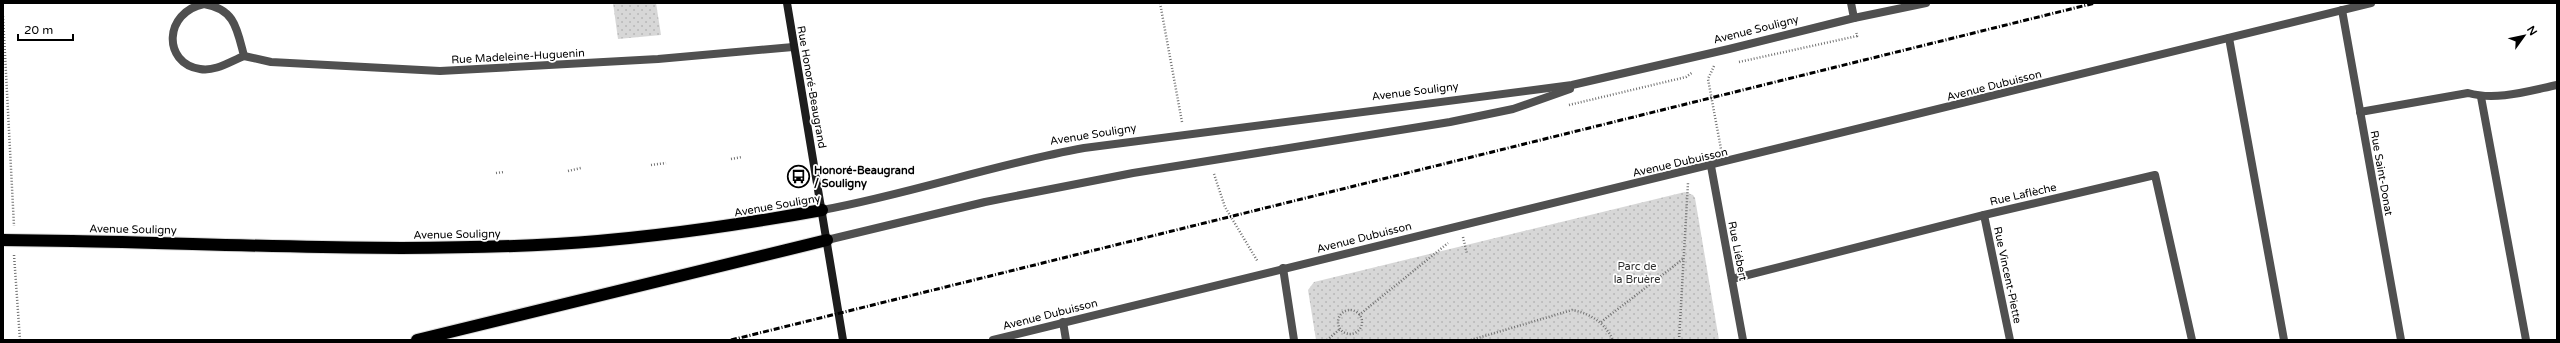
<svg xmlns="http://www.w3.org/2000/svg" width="2560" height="343" font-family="'Varela Round',sans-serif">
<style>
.grass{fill:url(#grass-dots)}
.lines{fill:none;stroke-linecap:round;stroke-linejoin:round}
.highway-casing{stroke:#dbdbdb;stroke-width:14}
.path{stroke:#727272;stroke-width:2.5;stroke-dasharray:1 2;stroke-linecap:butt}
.lane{stroke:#505050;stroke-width:8}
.street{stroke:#505050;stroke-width:8}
.secondary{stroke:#1d1d1d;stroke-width:8}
.highway{stroke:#000;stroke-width:12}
.rail{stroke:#000;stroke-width:3;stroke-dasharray:6 2 1 2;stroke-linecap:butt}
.highway-bridge-casing{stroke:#dbdbdb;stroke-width:14;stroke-linecap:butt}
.highway-bridge{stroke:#000;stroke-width:12}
.labels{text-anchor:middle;stroke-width:3.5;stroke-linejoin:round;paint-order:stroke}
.street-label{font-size:11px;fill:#000;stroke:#fff}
.poi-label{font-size:11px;font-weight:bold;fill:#000;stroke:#fff;text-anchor:start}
.park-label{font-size:11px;fill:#2e2e2e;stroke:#fff}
</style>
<defs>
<pattern id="grass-dots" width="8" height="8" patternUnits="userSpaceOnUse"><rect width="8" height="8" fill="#d7d7d7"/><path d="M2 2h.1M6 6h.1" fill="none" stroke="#b7b7b7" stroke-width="1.8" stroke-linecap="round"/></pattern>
</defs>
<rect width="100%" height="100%" fill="#fff"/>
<g class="grass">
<path d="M 613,3 L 656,3 L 661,35 L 618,39 Z"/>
<path d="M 1685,192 L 1693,195 L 1695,198 L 1719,340 L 1316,340 L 1308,290 L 1314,282 Z"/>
</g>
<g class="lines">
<defs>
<g id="highway">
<path d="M 72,241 C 233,244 395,253 556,244 C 645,239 733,226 822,210"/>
<path d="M 417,340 L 827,240"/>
</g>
</defs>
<use href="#highway" class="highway-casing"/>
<g class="path">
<path d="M 1160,3 L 1182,122"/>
<path d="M 3,16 L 14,226"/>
<path d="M 1739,62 L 1857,36 L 1856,31"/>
<path d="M 1714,66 L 1708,79 L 1721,149"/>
<path d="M 1569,105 L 1686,77 L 1693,72"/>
<path d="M 731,159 L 742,157"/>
<path d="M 651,165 L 666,163"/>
<path d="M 568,171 L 581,168"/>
<path d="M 496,173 L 504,172"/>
<path d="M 1214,174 L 1225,207 L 1258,262"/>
<path d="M 1463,237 L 1467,254"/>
<path d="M 14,255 L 20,340"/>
<circle cx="1350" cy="322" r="12"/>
<path d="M 1359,315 L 1448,243"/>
<path d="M 1601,322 L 1683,259"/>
<path d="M 1327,340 L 1340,329"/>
<path d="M 1471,340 L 1572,310 C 1590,313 1605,323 1613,340"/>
<path d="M 1679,340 L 1688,183"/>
</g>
<g class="lane">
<path d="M 2229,38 L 2284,340"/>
<path d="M 2481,97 L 2526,340"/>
<path d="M 2360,112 L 2468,93 C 2496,101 2528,91 2557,85"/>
</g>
<g class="street">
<path d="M 1851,3 L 1854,18"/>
<path d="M 204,4 C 235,9 237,29 244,56 C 231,61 215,72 200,69 C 162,63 164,12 204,4 Z"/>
<path d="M 2342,10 L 2401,340"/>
<path d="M 244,56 L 271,62 L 440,71 L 658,59 L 793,47"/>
<path d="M 1711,166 L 1743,340"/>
<path d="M 822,210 C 910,194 995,164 1084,148 L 1572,85 L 1729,49 L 1854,18 L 1926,3"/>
<path d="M 1984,215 L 2010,340"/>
<path d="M 827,240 L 985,202 L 1133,173 L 1450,122 L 1513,109 L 1570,89"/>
<path d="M 1283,268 L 1294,340"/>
<path d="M 1732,279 L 1984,215 L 2155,175 L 2192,340"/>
<path d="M 1063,322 L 1066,340"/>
<path d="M 993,340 L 2371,3"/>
</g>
<path class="secondary" d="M 787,3 L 843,340"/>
<use href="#highway" class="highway"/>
<path class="rail" d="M 731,340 L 2095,3"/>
<defs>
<path id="highway-bridge" d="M 3,240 L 72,241"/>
</defs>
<use href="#highway-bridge" class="highway-bridge-casing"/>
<use href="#highway-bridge" class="highway-bridge"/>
</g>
<defs>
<symbol id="bus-ring" viewBox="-11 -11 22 22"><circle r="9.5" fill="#fff" stroke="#000" stroke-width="1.5"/><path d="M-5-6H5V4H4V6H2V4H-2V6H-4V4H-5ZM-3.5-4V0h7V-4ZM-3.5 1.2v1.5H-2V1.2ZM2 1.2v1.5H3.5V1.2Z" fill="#000"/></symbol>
</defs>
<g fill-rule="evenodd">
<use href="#bus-ring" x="786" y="164" width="25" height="25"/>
</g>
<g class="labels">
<g class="street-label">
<text transform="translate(1756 29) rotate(-14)" y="4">Avenue Souligny</text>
<text transform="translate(518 56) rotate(-3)" y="4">Rue Madeleine-Huguenin</text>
<text transform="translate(1994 85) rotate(-14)" y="4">Avenue Dubuisson</text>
<text transform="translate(812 87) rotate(80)" y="4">Rue Honoré-Beaugrand</text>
<text transform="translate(1415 91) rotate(-7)" y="4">Avenue Souligny</text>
<text transform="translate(1093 134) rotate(-9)" y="4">Avenue Souligny</text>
<text transform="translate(1680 162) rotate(-13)" y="4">Avenue Dubuisson</text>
<text transform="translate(2382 173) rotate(80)" y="4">Rue Saint-Donat</text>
<text transform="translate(2023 194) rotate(-13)" y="4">Rue Laflèche</text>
<text transform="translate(777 205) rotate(-10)" y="4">Avenue Souligny</text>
<text transform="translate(133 229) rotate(1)" y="4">Avenue Souligny</text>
<text transform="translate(457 234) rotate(-1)" y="4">Avenue Souligny</text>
<text transform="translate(1364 237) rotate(-14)" y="4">Avenue Dubuisson</text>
<text transform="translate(1738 251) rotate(79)" y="4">Rue Liébert</text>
<text transform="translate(2008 275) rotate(78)" y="4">Rue Vincent-Piette</text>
<text transform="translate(1050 314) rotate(-14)" y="4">Avenue Dubuisson</text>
</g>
<g class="poi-label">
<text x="814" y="174">Honoré-Beaugrand<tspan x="814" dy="13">/ Souligny</tspan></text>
</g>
<g class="park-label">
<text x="1637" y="270">Parc de<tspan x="1637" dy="13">la Bruère</tspan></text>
</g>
</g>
<rect width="2560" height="343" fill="none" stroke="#000000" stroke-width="8"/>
<g transform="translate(2524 36) rotate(57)" stroke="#ffffff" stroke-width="3" paint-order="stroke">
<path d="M0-3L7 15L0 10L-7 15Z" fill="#000000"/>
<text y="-6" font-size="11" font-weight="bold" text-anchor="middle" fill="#000000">N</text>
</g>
<path d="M18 34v6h55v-6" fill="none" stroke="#000000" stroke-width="2"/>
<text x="24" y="34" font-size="12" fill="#000000" stroke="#ffffff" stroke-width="3" paint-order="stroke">20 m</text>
</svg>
